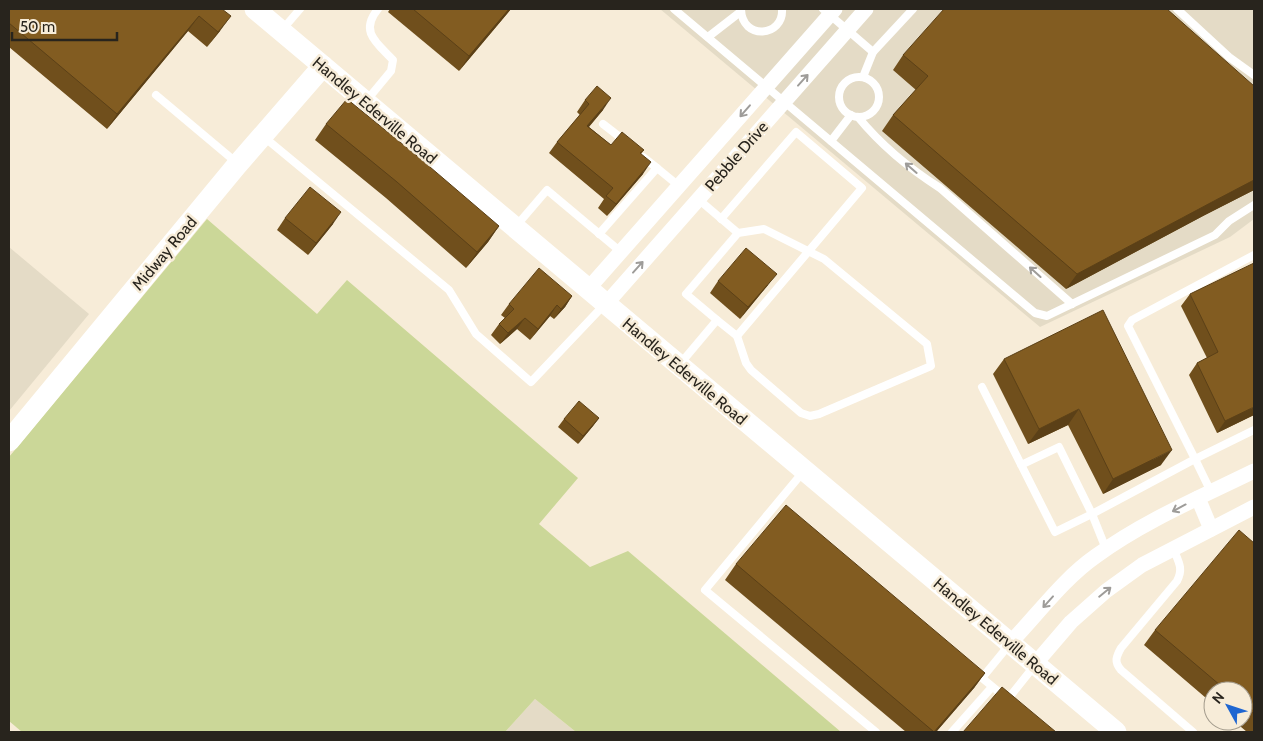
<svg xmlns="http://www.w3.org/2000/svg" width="1263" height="741" font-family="Cabin,sans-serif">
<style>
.industrial{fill:#e4dbc6}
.green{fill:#cbd798}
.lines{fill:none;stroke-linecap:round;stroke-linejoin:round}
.service{stroke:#fff;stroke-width:8}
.minor{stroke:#fff;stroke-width:15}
.secondary{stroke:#fff;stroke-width:21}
.wall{fill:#704f1c}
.shaded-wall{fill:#5b4017}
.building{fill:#825c21;stroke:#5b4017}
.oneway{stroke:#9e9c99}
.labels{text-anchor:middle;stroke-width:5;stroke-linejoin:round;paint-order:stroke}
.street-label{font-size:16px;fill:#28241d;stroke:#f7ecd8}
</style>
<rect width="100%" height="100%" fill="#f7ecd8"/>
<g class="industrial">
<path d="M 660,9 L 1254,9 L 1254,219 L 1230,237 L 1040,327 Z"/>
<path d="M 9,247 L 89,314 L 9,411 Z"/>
<path d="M 535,699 L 576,732 L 505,732 Z"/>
</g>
<path class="green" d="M 207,219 L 317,314 L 347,280 L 578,478 L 539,524 L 590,567 L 628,551 L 841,732 L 576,732 L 535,699 L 505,732 L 22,732 L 9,721 L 9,457 Z"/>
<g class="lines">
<g class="service">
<path d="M 674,9 L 1035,313 L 1047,316 L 1215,235 L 1229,221 L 1254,205"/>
<path d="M 741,9 C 742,41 784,37 782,9"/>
<path d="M 823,9 L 873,52"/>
<path d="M 1177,9 L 1229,57 L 1254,75"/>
<path d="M 282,30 L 300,9"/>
<path d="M 708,37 L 739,13"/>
<circle cx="859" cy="97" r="20"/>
<path d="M 863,77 L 873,52 L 913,9"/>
<path d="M 156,95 L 237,163"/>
<path d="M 367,100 L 391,71 L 393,60 C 377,43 359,32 378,9"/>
<path d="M 858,117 C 881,145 910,169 940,188 L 1072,304"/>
<path d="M 603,124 L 625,141"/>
<path d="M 264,137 L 449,290 L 476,334 L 531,382 L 604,305"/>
<path d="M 831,141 L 851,115"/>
<path d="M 657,168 L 679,186"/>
<path d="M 517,225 L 547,190 L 621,252"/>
<path d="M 599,234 L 657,168 L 643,157"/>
<path d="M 1254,255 L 1132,320 L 1128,326 L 1195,459 L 1254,430"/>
<path d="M 717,320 L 737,336 L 862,188 L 796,132 L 721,219"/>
<path d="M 737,336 L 746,363 L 751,370 L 801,413 L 810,416 L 819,414 L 931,366 L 927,344 L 824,259 L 764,229 L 738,233"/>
<path d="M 680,364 L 717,320 L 686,294 L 738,233 L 698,199"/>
<path d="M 982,387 L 1055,532 L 1092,514 L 1059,447 L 1021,465"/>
<path d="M 803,472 L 705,590 L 876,732"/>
<path d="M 1173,548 C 1178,561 1184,568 1177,581 L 1121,648 C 1116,657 1114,662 1121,670 L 1193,732"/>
<path d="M 1106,549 L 1092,514 L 1195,459 L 1211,492"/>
<path d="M 1005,697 L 982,678 L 1009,645"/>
<path d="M 1008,699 L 1035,665"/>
<path d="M 952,732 L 992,687"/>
</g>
<g class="minor">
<path d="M 588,289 L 835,9"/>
<path d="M 606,304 L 866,9"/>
<path d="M 1198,498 L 1211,529"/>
<path d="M 1010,643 C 1038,614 1063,579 1096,556 C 1144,521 1201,497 1254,471"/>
<path d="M 1035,664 L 1071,622 L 1106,591 L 1142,565 L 1254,507"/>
</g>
<g class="secondary">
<path d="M 255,9 L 1116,732"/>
<path d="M 9,441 L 237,165 L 323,66"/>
</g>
</g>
<g class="wall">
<path d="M 9,9 L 222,9 L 220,31 L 207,47 L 188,31 L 107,129 L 9,47 Z"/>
<path d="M 390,9 L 511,9 L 459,71 L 388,12 Z"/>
<path d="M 903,55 L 1254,86 L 1254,190 L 1203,216 L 1066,289 L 882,131 L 893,115 L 916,90 L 893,70 Z"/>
<path d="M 585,100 L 603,110 L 589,127 L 611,145 L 644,150 L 641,154 L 643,174 L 607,216 L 598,208 L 604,199 L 549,153 L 557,142 L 580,115 L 577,112 Z"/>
<path d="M 326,124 L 499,226 L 488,242 L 466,268 L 386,198 L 315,140 Z"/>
<path d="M 285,218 L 333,224 L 308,255 L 277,230 Z"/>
<path d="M 718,281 L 768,285 L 740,319 L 710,293 Z"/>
<path d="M 1190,294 L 1254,415 L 1217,433 L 1189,375 L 1197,363 L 1207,358 L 1181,306 Z"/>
<path d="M 572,296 L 565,307 L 554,319 L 550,316 L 530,340 L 517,329 L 500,344 L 491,335 L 499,324 L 505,318 L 501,315 L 509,304 Z"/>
<path d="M 1004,359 L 1161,465 L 1103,494 L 1068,425 L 1028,444 L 993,374 Z"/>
<path d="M 599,418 L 593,426 L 578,444 L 558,427 L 564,419 Z"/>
<path d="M 1254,543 L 1254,732 L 1247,732 L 1234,721 L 1243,721 L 1243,691 L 1213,691 L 1213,704 L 1144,645 L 1155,630 Z"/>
<path d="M 736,564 L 985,673 L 974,688 L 936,732 L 906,732 L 725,580 Z"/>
</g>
<g class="shaded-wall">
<path d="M 509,9 L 511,9 L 459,71 L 469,56 Z"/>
<path d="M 199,16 L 188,31 L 107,129 L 117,114 Z"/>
<path d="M 231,16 L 220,31 L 207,47 L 218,32 Z"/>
<path d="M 611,98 L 603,110 L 579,138 L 587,126 Z"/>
<path d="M 651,162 L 643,174 L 607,216 L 616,204 Z"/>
<path d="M 1254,180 L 1254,190 L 1203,216 L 1066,289 L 1077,274 L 1214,201 Z"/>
<path d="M 341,212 L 333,224 L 308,255 L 316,243 Z"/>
<path d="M 499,226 L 488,242 L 466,268 L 477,252 Z"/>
<path d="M 777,274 L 768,285 L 740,319 L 748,307 Z"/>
<path d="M 572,296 L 565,307 L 554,319 L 561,309 Z"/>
<path d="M 557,305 L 550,316 L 530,340 L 538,329 Z"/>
<path d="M 525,318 L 517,329 L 500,344 L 508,333 Z"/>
<path d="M 1254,407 L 1254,415 L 1217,433 L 1225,421 Z"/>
<path d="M 1079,409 L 1068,425 L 1028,444 L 1039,429 Z"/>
<path d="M 599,418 L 593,426 L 578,444 L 583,436 Z"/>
<path d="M 1172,450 L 1161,465 L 1103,494 L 1113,479 Z"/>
<path d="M 985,673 L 974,688 L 936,732 L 934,732 Z"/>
</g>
<g class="building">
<path d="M 9,9 L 222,9 L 231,16 L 218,32 L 199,16 L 117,114 L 9,23 Z"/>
<path d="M 413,9 L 509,9 L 469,56 Z"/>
<path d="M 944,9 L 1167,9 L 1254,86 L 1254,180 L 1214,201 L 1077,274 L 893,115 L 928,76 L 903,55 Z"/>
<path d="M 597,86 L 611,98 L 587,126 L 611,145 L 622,132 L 644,150 L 640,153 L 651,162 L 616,204 L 606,196 L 613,188 L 557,142 L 589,104 L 585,100 Z"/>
<path d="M 347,99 L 416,155 L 499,226 L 477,252 L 397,182 L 326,124 Z"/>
<path d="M 310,187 L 341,212 L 316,243 L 285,218 Z"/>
<path d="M 746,248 L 777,274 L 748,307 L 718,281 Z"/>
<path d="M 1254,263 L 1254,407 L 1225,421 L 1197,363 L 1218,352 L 1190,294 Z"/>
<path d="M 539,268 L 572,296 L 561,309 L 557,305 L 538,329 L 525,318 L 508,333 L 499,324 L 514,309 L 509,304 Z"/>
<path d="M 1103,310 L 1172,450 L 1113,479 L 1079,409 L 1039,429 L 1004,359 Z"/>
<path d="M 579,401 L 599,418 L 583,436 L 564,419 Z"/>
<path d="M 786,505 L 985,673 L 934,732 L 736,564 Z"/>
<path d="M 1239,530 L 1254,543 L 1254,714 L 1243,705 L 1243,691 L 1227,691 L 1155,630 Z"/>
<path d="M 1002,687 L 1056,732 L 963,732 Z"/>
</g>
<defs><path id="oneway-shaft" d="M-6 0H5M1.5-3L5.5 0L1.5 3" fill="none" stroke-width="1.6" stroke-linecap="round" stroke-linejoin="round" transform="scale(1.25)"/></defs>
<g class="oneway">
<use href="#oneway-shaft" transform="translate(803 80) rotate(-48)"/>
<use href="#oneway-shaft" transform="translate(745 111) rotate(131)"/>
<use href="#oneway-shaft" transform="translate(911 168) rotate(-139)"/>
<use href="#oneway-shaft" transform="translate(638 267) rotate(-48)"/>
<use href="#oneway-shaft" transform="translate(1035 272) rotate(-138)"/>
<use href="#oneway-shaft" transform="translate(1179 508) rotate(152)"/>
<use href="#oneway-shaft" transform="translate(1105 592) rotate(-39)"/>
<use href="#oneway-shaft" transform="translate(1048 602) rotate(132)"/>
</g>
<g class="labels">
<g class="street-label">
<text transform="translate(375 110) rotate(40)" y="6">Handley Ederville Road</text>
<text transform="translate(736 156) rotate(-49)" y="6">Pebble Drive</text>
<text transform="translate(164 253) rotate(-50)" y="6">Midway Road</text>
<text transform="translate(685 371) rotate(40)" y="6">Handley Ederville Road</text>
<text transform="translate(996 631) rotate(40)" y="6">Handley Ederville Road</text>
</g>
</g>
<rect width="1263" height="741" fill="none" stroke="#28241d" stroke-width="20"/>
<g transform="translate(1228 706) rotate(310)"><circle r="24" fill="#f7ecd8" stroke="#a49c8d"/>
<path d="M0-4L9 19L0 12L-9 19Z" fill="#1f66d1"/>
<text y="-8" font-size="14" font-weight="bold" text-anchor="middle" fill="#28241d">N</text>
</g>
<path d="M12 32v8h105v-8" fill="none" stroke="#28241d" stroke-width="2.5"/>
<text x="20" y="32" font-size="15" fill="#28241d" stroke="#f7ecd8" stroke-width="4" paint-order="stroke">50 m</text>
</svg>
